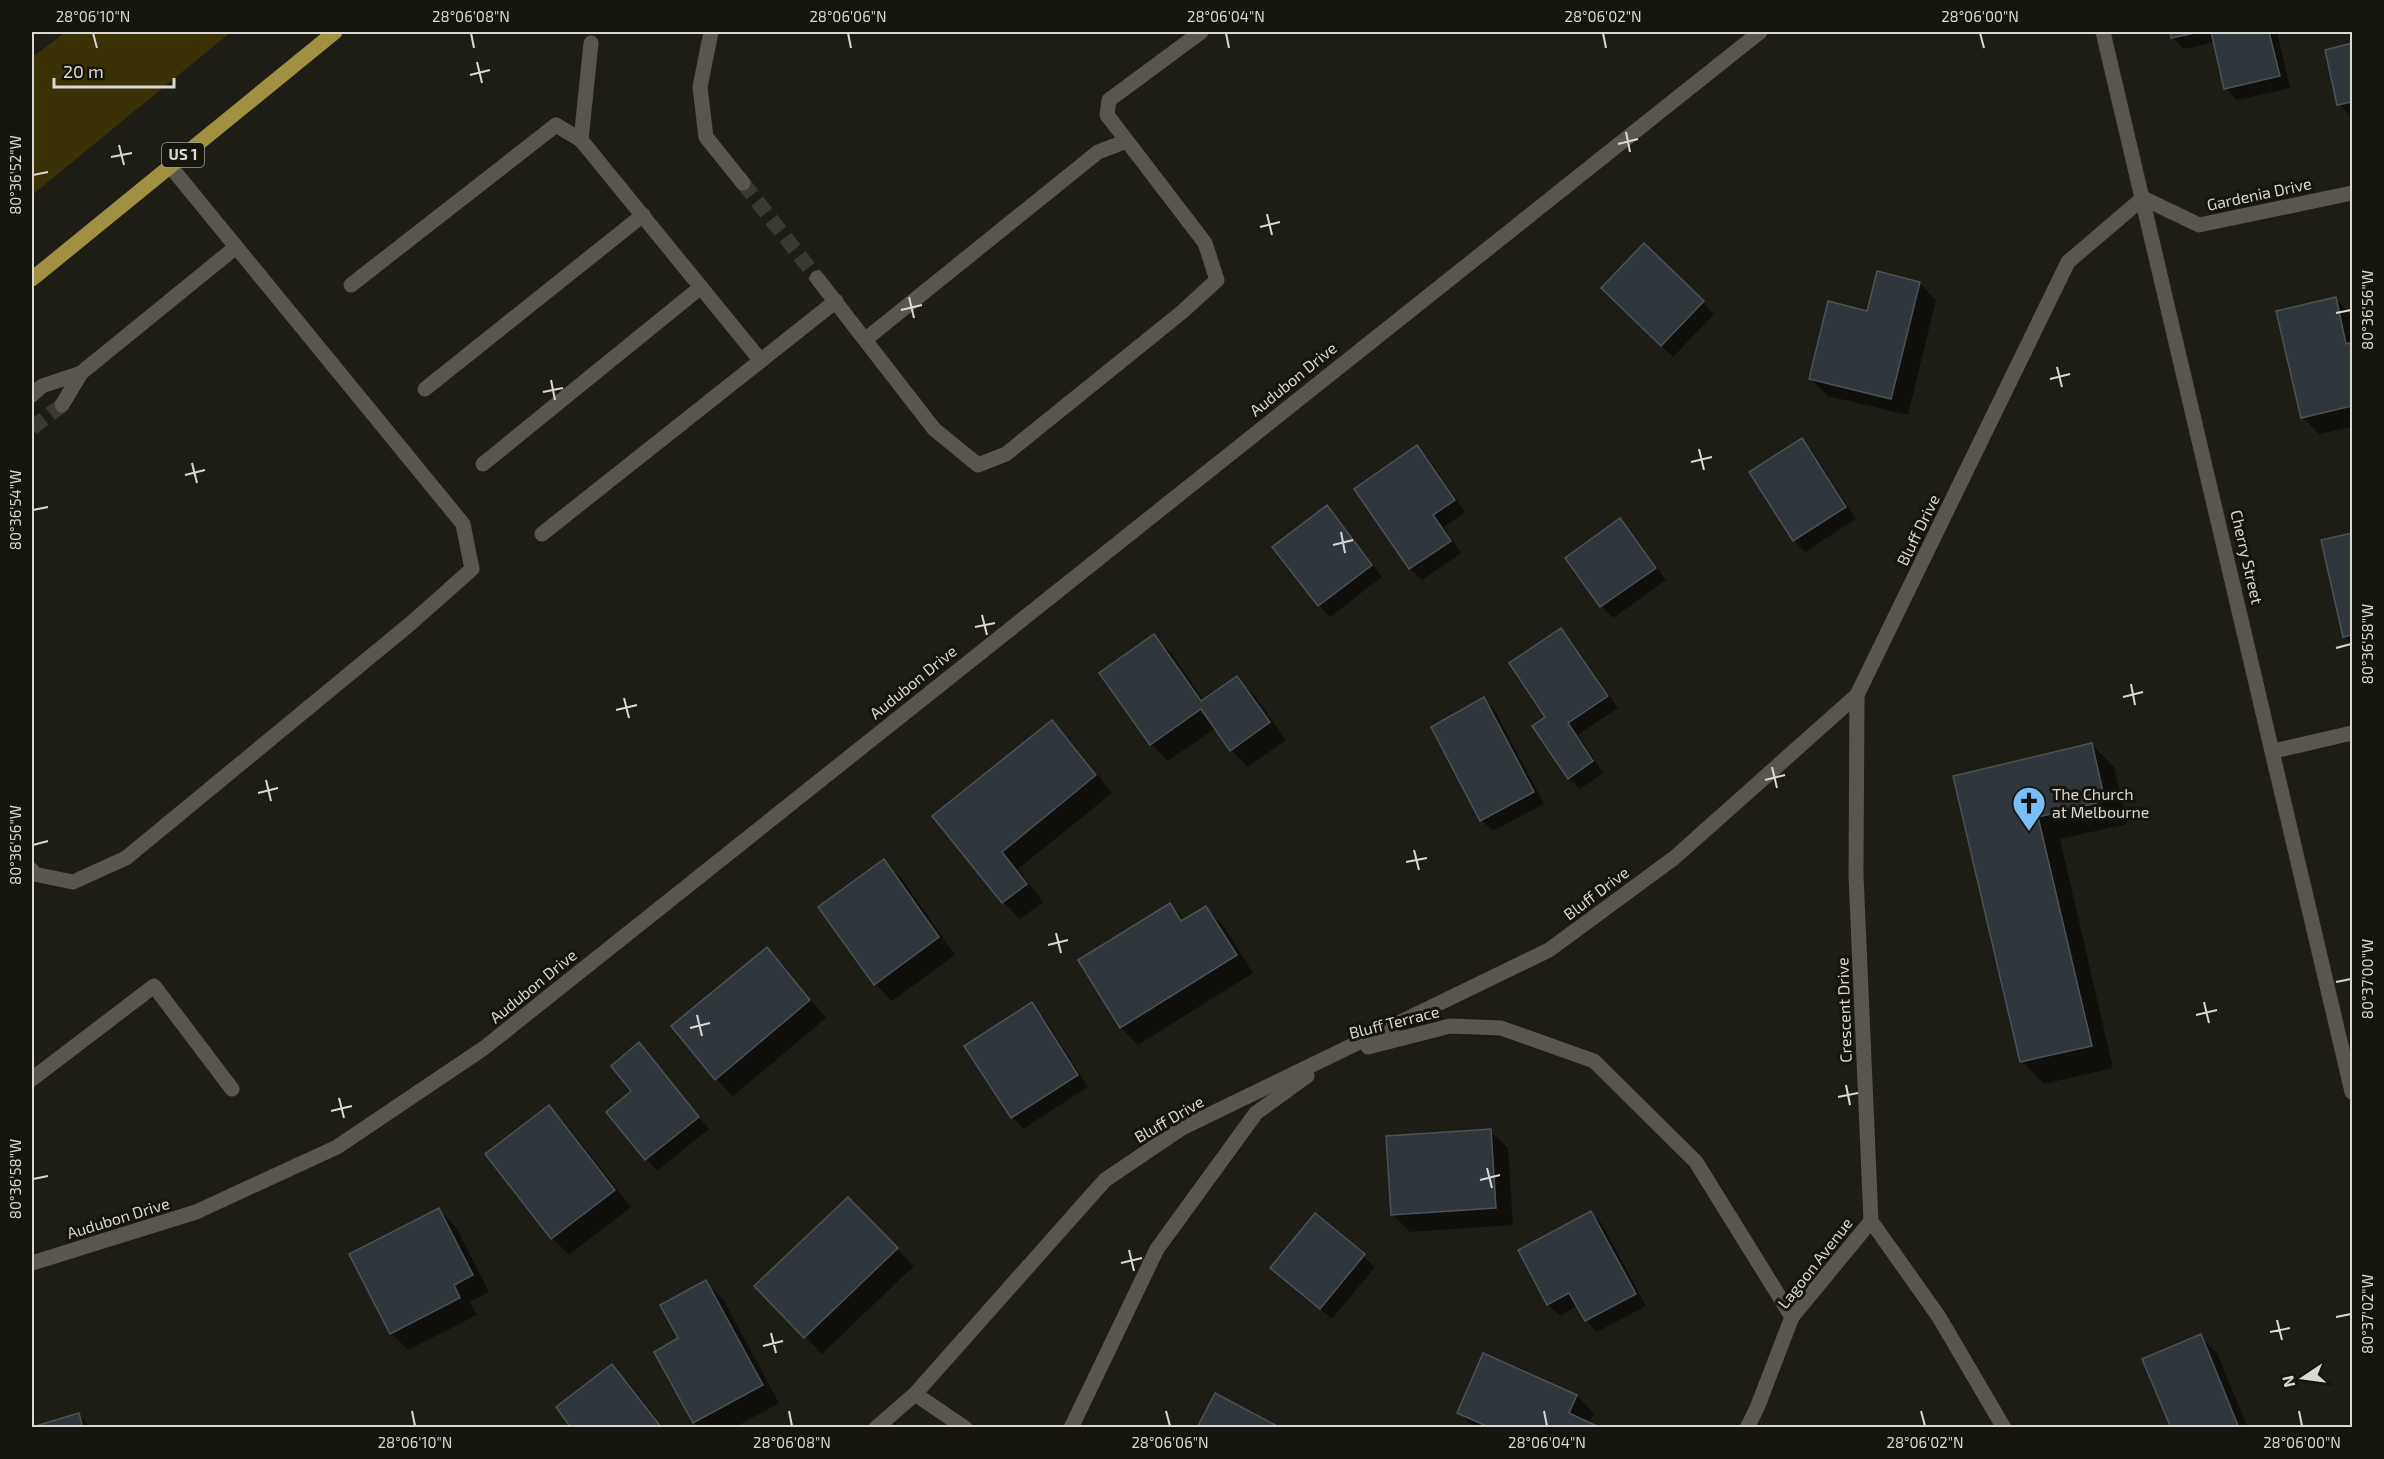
<svg xmlns="http://www.w3.org/2000/svg" width="2384" height="1459" font-family="'Exo 2',sans-serif">
<style>
.green{fill:#3a3105}
.shadow{fill:#0007}
.building{fill:#30373c;stroke:#4b5359;stroke-width:1.5}
.lines{fill:none;stroke-linecap:round;stroke-linejoin:round}
.minor-tunnel{stroke:#3a3932;stroke-width:15;stroke-dasharray:15 8;stroke-linecap:butt}
.minor{stroke:#58564e;stroke-width:15}
.major{stroke:#a19041;stroke-width:15}
.ticks{fill:none;stroke:#d9d8d3;stroke-width:2}
.labels{text-anchor:middle;stroke-width:6;stroke-linejoin:round;paint-order:stroke}
.shield{fill:#15140d;stroke:#9e9d98;stroke-width:1.5}
.shield-label{font-size:15px;font-weight:bold;fill:#d9d8d3}
.street-label{font-size:16px;fill:#d9d8d3;stroke:#15140d}
.poi-label{font-size:16px;fill:#d9d8d3;stroke:#15140d;text-anchor:start}
.neatline{fill:none;stroke:#d9d8d3;stroke-width:2}
.ticks-label{font-size:15px;text-anchor:middle;fill:#d9d8d3}
</style>
<rect width="100%" height="100%" fill="#1e1d15"/>
<path class="green" d="M 66,32 L 231,32 L 32,195 L 32,57 Z"/>
<g class="shadow">
<path d="M 2171,32 L 2277,32 L 2290,88 L 2237,100 L 2226,88 L 2215,42 L 2184,49 L 2172,37 Z"/>
<path d="M 2352,45 L 2352,115 L 2350,116 L 2339,104 L 2326,51 Z"/>
<path d="M 1644,245 L 1714,314 L 1673,357 L 1603,288 Z"/>
<path d="M 1919,283 L 1936,300 L 1908,415 L 1828,396 L 1810,379 L 1868,313 Z"/>
<path d="M 2336,299 L 2352,316 L 2352,427 L 2319,434 L 2302,417 Z"/>
<path d="M 1802,440 L 1813,452 L 1856,519 L 1805,552 L 1794,540 Z"/>
<path d="M 1417,447 L 1428,458 L 1465,512 L 1444,527 L 1461,553 L 1422,580 L 1410,569 L 1356,489 Z"/>
<path d="M 1327,507 L 1338,519 L 1382,577 L 1330,617 L 1319,605 Z"/>
<path d="M 1620,520 L 1631,532 L 1666,580 L 1613,618 L 1601,606 L 1567,558 Z"/>
<path d="M 2352,535 L 2352,644 L 2345,636 L 2323,541 Z"/>
<path d="M 1561,630 L 1572,641 L 1618,708 L 1578,735 L 1603,773 L 1580,789 L 1569,778 L 1547,717 Z"/>
<path d="M 1154,636 L 1171,653 L 1204,701 L 1237,678 L 1254,695 L 1286,740 L 1248,767 L 1231,750 L 1216,728 L 1168,761 L 1151,744 Z"/>
<path d="M 1484,699 L 1495,711 L 1544,804 L 1493,831 L 1481,820 Z"/>
<path d="M 1052,722 L 1069,739 L 1112,793 L 1018,869 L 1043,902 L 1020,919 L 1003,902 L 934,817 Z"/>
<path d="M 2092,745 L 2114,767 L 2127,824 L 2060,839 L 2113,1068 L 2044,1084 L 2022,1061 L 1955,777 Z"/>
<path d="M 884,861 L 901,878 L 955,955 L 892,1001 L 875,984 Z"/>
<path d="M 1169,904 L 1186,921 L 1206,908 L 1223,925 L 1253,973 L 1138,1045 L 1121,1028 L 1080,961 Z"/>
<path d="M 767,949 L 784,966 L 826,1018 L 733,1096 L 716,1079 Z"/>
<path d="M 1031,1004 L 1043,1016 L 1088,1087 L 1023,1129 L 1012,1117 Z"/>
<path d="M 639,1044 L 709,1129 L 657,1171 L 608,1112 L 633,1092 Z"/>
<path d="M 549,1107 L 566,1124 L 631,1207 L 569,1255 L 552,1238 L 487,1155 Z"/>
<path d="M 1490,1131 L 1508,1148 L 1513,1225 L 1410,1232 L 1393,1215 Z"/>
<path d="M 439,1210 L 456,1227 L 489,1292 L 470,1302 L 477,1315 L 408,1350 L 391,1333 Z"/>
<path d="M 1591,1212 L 1602,1224 L 1646,1306 L 1597,1332 L 1586,1320 L 1578,1305 L 1560,1316 L 1548,1304 Z"/>
<path d="M 1315,1215 L 1375,1267 L 1332,1319 L 1284,1279 Z"/>
<path d="M 865,1216 L 914,1266 L 822,1354 L 756,1286 Z"/>
<path d="M 706,1282 L 723,1299 L 779,1403 L 734,1428 L 699,1428 L 694,1423 L 656,1352 L 680,1339 Z"/>
<path d="M 2200,1336 L 2217,1353 L 2248,1428 L 2172,1428 Z"/>
<path d="M 1484,1355 L 1577,1396 L 1594,1413 L 1589,1424 L 1598,1428 L 1474,1428 L 1459,1412 Z"/>
<path d="M 612,1366 L 629,1383 L 664,1428 L 573,1428 Z"/>
<path d="M 79,1415 L 91,1428 L 35,1428 Z"/>
</g>
<g class="building">
<path d="M 2170,32 L 2200,32 L 2171,38 Z"/>
<path d="M 2211,32 L 2269,32 L 2280,76 L 2224,89 Z"/>
<path d="M 2352,43 L 2352,102 L 2337,105 L 2325,50 Z"/>
<path d="M 1644,243 L 1704,301 L 1661,346 L 1601,288 Z"/>
<path d="M 1877,271 L 1920,282 L 1891,399 L 1809,379 L 1828,301 L 1867,311 Z"/>
<path d="M 2336,297 L 2346,344 L 2352,342 L 2352,406 L 2301,418 L 2276,311 Z"/>
<path d="M 1802,438 L 1846,507 L 1793,541 L 1749,472 Z"/>
<path d="M 1417,445 L 1455,500 L 1433,515 L 1451,541 L 1409,569 L 1354,489 Z"/>
<path d="M 1327,505 L 1372,565 L 1318,606 L 1272,547 Z"/>
<path d="M 1620,518 L 1656,568 L 1600,607 L 1565,558 Z"/>
<path d="M 2352,533 L 2352,635 L 2343,637 L 2321,540 Z"/>
<path d="M 1561,628 L 1608,696 L 1568,723 L 1593,761 L 1568,779 L 1532,726 L 1545,717 L 1509,663 Z"/>
<path d="M 1154,634 L 1201,701 L 1237,676 L 1270,722 L 1230,751 L 1201,709 L 1150,745 L 1099,673 Z"/>
<path d="M 1484,697 L 1534,792 L 1480,821 L 1431,727 Z"/>
<path d="M 1052,720 L 1096,775 L 1002,852 L 1027,884 L 1002,903 L 932,816 Z"/>
<path d="M 2092,743 L 2105,801 L 2038,817 L 2092,1046 L 2020,1062 L 1953,776 Z"/>
<path d="M 884,859 L 939,937 L 874,985 L 818,907 Z"/>
<path d="M 1170,903 L 1181,921 L 1206,906 L 1237,955 L 1120,1028 L 1078,960 Z"/>
<path d="M 767,947 L 810,1000 L 715,1080 L 671,1026 Z"/>
<path d="M 1032,1002 L 1078,1075 L 1011,1118 L 964,1046 Z"/>
<path d="M 639,1042 L 699,1117 L 645,1160 L 606,1112 L 631,1091 L 611,1066 Z"/>
<path d="M 549,1105 L 615,1190 L 551,1239 L 485,1154 Z"/>
<path d="M 1491,1129 L 1496,1208 L 1391,1215 L 1386,1136 Z"/>
<path d="M 848,1197 L 898,1248 L 804,1338 L 754,1286 Z"/>
<path d="M 439,1208 L 473,1275 L 454,1285 L 460,1298 L 390,1334 L 349,1254 Z"/>
<path d="M 1591,1211 L 1636,1294 L 1585,1321 L 1569,1293 L 1547,1305 L 1518,1250 Z"/>
<path d="M 1315,1213 L 1365,1254 L 1320,1309 L 1270,1268 Z"/>
<path d="M 706,1280 L 763,1385 L 693,1423 L 654,1352 L 678,1338 L 660,1305 Z"/>
<path d="M 2201,1334 L 2239,1428 L 2171,1428 L 2142,1359 Z"/>
<path d="M 1483,1353 L 1577,1395 L 1569,1413 L 1601,1428 L 1491,1428 L 1457,1413 Z"/>
<path d="M 612,1364 L 662,1428 L 571,1428 L 556,1407 Z"/>
<path d="M 1215,1393 L 1281,1428 L 1197,1428 Z"/>
<path d="M 79,1413 L 83,1428 L 32,1428 L 32,1427 Z"/>
</g>
<g class="lines">
<g class="minor-tunnel">
<path d="M 743,183 L 817,278"/>
<path d="M 32,428 L 62,405"/>
</g>
<g class="minor">
<path d="M 711,32 L 700,87 L 706,137 L 743,183"/>
<path d="M 2103,32 L 2352,1092"/>
<path d="M 591,43 L 581,140 L 761,361"/>
<path d="M 1127,141 L 1107,115 L 1109,100 L 1201,32"/>
<path d="M 2143,198 L 2199,225 L 2352,193"/>
<path d="M 817,278 L 934,429 L 978,465 L 1006,454 L 1182,312 L 1217,280 L 1205,243 L 1127,141 L 1098,152 L 866,339"/>
<path d="M 351,285 L 556,125 L 581,140"/>
<path d="M 425,389 L 643,215"/>
<path d="M 32,395 L 42,386 L 81,373 L 236,247"/>
<path d="M 62,405 L 81,373"/>
<path d="M 483,464 L 701,287"/>
<path d="M 542,534 L 836,301"/>
<path d="M 1857,695 L 1856,875 L 1871,1221 L 1939,1317 L 2004,1428"/>
<path d="M 2274,751 L 2352,733"/>
<path d="M 32,870 L 34,874 L 73,882 L 126,858 L 410,624 L 472,569 L 463,524 L 170,166"/>
<path d="M 1368,1047 L 1450,1026 L 1501,1028 L 1594,1061 L 1696,1162 L 1792,1317"/>
<path d="M 32,1079 L 154,986 L 232,1089"/>
<path d="M 32,1263 L 196,1212 L 337,1147 L 484,1048 L 1760,32"/>
<path d="M 915,1394 L 965,1428"/>
<path d="M 876,1428 L 915,1394 L 1105,1180 L 1182,1128 L 1549,950 L 1674,858 L 1857,695 L 2068,262 L 2143,198"/>
<path d="M 1071,1428 L 1157,1249 L 1256,1113 L 1307,1076"/>
<path d="M 1747,1428 L 1757,1408 L 1792,1317 L 1871,1221"/>
</g>
<path class="major" d="M 32,279 L 335,32"/>
</g>
<path class="ticks" d="M 93,33 L 97,48M 471,33 L 474,48M 848,33 L 851,48M 1226,33 L 1229,48M 1603,33 L 1606,48M 1980,33 L 1984,48M 477,62 L 482,83M 470,75 L 490,70M 1626,132 L 1630,152M 1618,144 L 1638,139M 119,145 L 124,165M 111,157 L 132,153M 33,175 L 48,172M 1267,214 L 1272,235M 1260,227 L 1280,222M 909,297 L 914,318M 901,310 L 922,305M 2336,313 L 2351,310M 2057,367 L 2062,387M 2050,379 L 2070,374M 551,380 L 555,400M 543,392 L 563,388M 1699,449 L 1704,470M 1691,462 L 1712,457M 192,463 L 197,483M 185,475 L 205,470M 33,510 L 48,507M 1341,532 L 1345,553M 1333,545 L 1353,540M 982,615 L 987,635M 975,627 L 995,623M 2336,648 L 2351,644M 2131,684 L 2135,705M 2123,697 L 2143,692M 624,698 L 629,718M 616,710 L 637,705M 1772,767 L 1777,788M 266,780 L 271,801M 1765,780 L 1785,775M 258,793 L 278,788M 33,845 L 48,841M 1414,850 L 1419,870M 1406,862 L 1427,858M 1056,933 L 1061,953M 1048,945 L 1068,940M 2336,982 L 2351,979M 2204,1002 L 2209,1023M 697,1015 L 702,1036M 2196,1015 L 2217,1010M 690,1028 L 710,1023M 1846,1085 L 1850,1105M 1838,1097 L 1858,1093M 339,1098 L 344,1118M 331,1111 L 352,1106M 1487,1168 L 1492,1188M 33,1179 L 48,1176M 1480,1180 L 1500,1175M 1129,1250 L 1134,1271M 1121,1263 L 1142,1258M 2336,1317 L 2351,1314M 2277,1320 L 2282,1340M 2270,1332 L 2290,1328M 771,1333 L 776,1353M 763,1346 L 783,1341M 412,1411 L 415,1426M 789,1411 L 792,1426M 1166,1411 L 1170,1426M 1544,1411 L 1547,1426M 1921,1411 L 1925,1426M 2299,1411 L 2302,1426"/>
<defs>
<symbol id="church-pin" viewBox="-11 -11 22 30"><path d="M0 17L-7.5 6A9.5 9.5 0 1 1 7.5 6Z" fill="#78bff7" stroke="#15140d"/><path d="M-1.2-6h2.4v3.5h3.3v2.4h-3.3V6h-2.4V-.1h-3.3v-2.4h3.3Z" fill="#111"/></symbol>
</defs>
<g fill-rule="evenodd">
<use href="#church-pin" x="2010" y="784" width="38" height="52"/>
</g>
<g class="labels">
<rect class="shield" x="162" y="143" width="42" height="24" rx="4.5"/>
<g class="shield-label">
<text x="183" y="160">US 1</text>
</g>
<g class="street-label">
<text transform="translate(2259 194) rotate(-12)" y="6">Gardenia Drive</text>
<text transform="translate(1293 379) rotate(-39)" y="6">Audubon Drive</text>
<text transform="translate(1918 530) rotate(-64)" y="6">Bluff Drive</text>
<text transform="translate(2247 557) rotate(77)" y="6">Cherry Street</text>
<text transform="translate(913 682) rotate(-39)" y="6">Audubon Drive</text>
<text transform="translate(1596 893) rotate(-37)" y="6">Bluff Drive</text>
<text transform="translate(533 986) rotate(-39)" y="6">Audubon Drive</text>
<text transform="translate(1844 1010) rotate(-92)" y="6">Crescent Drive</text>
<text transform="translate(1394 1022) rotate(-14)" y="6">Bluff Terrace</text>
<text transform="translate(1169 1119) rotate(-30)" y="6">Bluff Drive</text>
<text transform="translate(118 1218) rotate(-17)" y="6">Audubon Drive</text>
<text transform="translate(1815 1263) rotate(-52)" y="6">Lagoon Avenue</text>
</g>
<g class="poi-label">
<text x="2052" y="800">The Church<tspan x="2052" dy="18">at Melbourne</tspan></text>
</g>
</g>
<rect width="2384" height="1459" fill="none" stroke="#15140d" stroke-width="66"/>
<g transform="translate(2303 1378) rotate(257)" stroke="#15140d" stroke-width="4.5" paint-order="stroke">
<path d="M0-4.5L10 22L0 15L-10 22Z" fill="#d9d8d3"/>
<text y="-9" font-size="16" font-weight="bold" text-anchor="middle" fill="#d9d8d3">N</text>
</g>
<path d="M54 78v9h120v-9" fill="none" stroke="#d9d8d3" stroke-width="3"/>
<text x="63" y="78" font-size="18" fill="#d9d8d3" stroke="#15140d" stroke-width="4.5" paint-order="stroke">20 m</text>
<rect x="33" y="33" width="2318" height="1393" class="neatline"/>
<g class="ticks-label">
<text x="93" y="22">28°06'10"N</text>
<text x="471" y="22">28°06'08"N</text>
<text x="848" y="22">28°06'06"N</text>
<text x="1226" y="22">28°06'04"N</text>
<text x="1603" y="22">28°06'02"N</text>
<text x="1980" y="22">28°06'00"N</text>
<text transform="translate(16 175) rotate(-90)" y="5">80°36'52"W</text>
<text transform="translate(2368 310) rotate(-90)" y="5">80°36'56"W</text>
<text transform="translate(16 510) rotate(-90)" y="5">80°36'54"W</text>
<text transform="translate(2368 644) rotate(-90)" y="5">80°36'58"W</text>
<text transform="translate(16 845) rotate(-90)" y="5">80°36'56"W</text>
<text transform="translate(2368 979) rotate(-90)" y="5">80°37'00"W</text>
<text transform="translate(16 1179) rotate(-90)" y="5">80°36'58"W</text>
<text transform="translate(2368 1314) rotate(-90)" y="5">80°37'02"W</text>
<text x="415" y="1448">28°06'10"N</text>
<text x="792" y="1448">28°06'08"N</text>
<text x="1170" y="1448">28°06'06"N</text>
<text x="1547" y="1448">28°06'04"N</text>
<text x="1925" y="1448">28°06'02"N</text>
<text x="2302" y="1448">28°06'00"N</text>
</g>
</svg>
